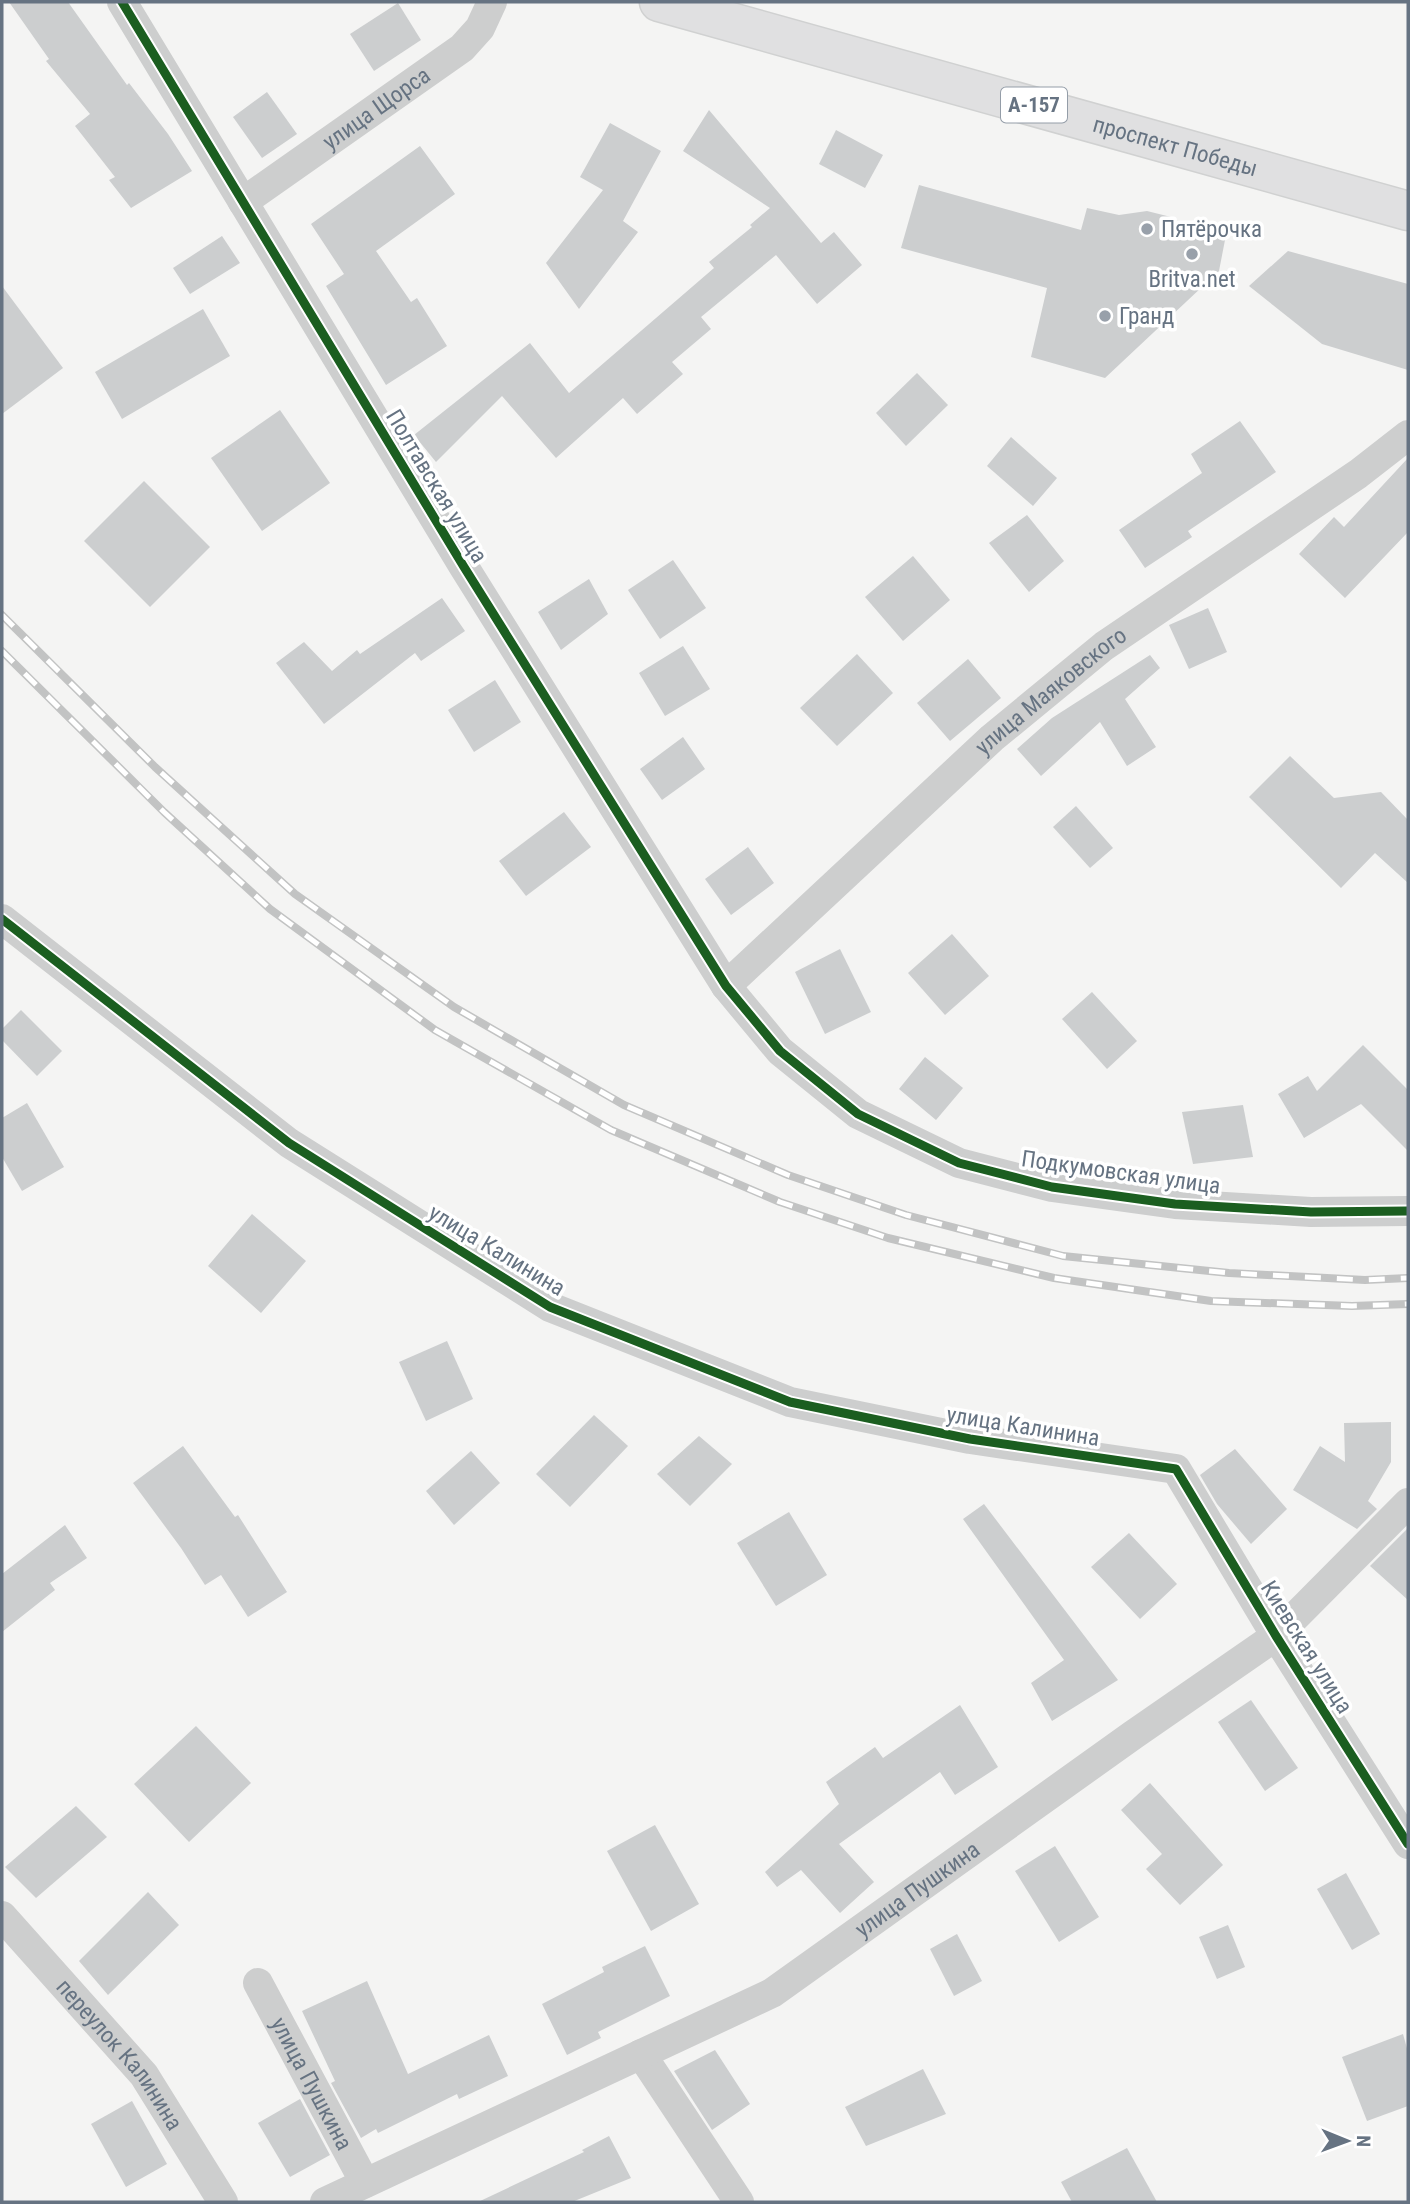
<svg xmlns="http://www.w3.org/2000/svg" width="1410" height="2204" font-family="'Roboto Condensed',sans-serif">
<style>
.building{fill:#cccecf}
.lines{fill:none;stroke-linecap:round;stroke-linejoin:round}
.primary-casing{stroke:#d0d1d1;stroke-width:41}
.street{stroke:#cdcece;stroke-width:30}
.primary{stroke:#e0e0e1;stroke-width:38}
.rail-casing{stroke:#c2c3c3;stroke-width:8}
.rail{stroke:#fff;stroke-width:5;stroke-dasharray:16;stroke-linecap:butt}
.cycleway-casing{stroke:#fff;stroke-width:13}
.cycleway{stroke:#1b5e20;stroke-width:9}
.poi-dot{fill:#98a0aa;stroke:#fff;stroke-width:2.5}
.labels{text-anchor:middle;stroke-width:7;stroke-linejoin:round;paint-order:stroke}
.shield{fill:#fff;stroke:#949da8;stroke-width:2}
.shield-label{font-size:21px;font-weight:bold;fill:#667382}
.street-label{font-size:23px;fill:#667382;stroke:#fff}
.poi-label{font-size:23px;fill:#667382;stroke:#fff;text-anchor:start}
</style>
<rect width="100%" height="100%" fill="#f4f4f3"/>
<g class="building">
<path d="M 9,2 L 68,2 L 127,85 L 129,83 L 168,134 L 192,171 L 131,208 L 109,180 L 115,177 L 75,126 L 90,114 L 46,61 L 49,59 Z"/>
<path d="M 398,3 L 421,40 L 374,71 L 350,34 Z"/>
<path d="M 267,92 L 297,134 L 262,158 L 233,117 Z"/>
<path d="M 709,110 L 821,243 L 834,232 L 862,265 L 817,304 L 776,255 L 701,317 L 711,329 L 672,362 L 683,374 L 637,414 L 623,398 L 556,458 L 502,396 L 436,462 L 414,435 L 530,343 L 569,393 L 714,268 L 709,262 L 752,227 L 750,225 L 770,208 L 683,151 Z"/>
<path d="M 610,123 L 661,151 L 623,221 L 638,232 L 579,309 L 546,263 L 603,190 L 580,177 Z"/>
<path d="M 836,130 L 883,155 L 865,188 L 819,164 Z"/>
<path d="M 420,146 L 455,194 L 376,251 L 411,302 L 417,298 L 447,346 L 386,385 L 326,286 L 344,274 L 311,224 Z"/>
<path d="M 919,185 L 1081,230 L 1087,208 L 1119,215 L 1147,211 L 1171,217 L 1194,232 L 1225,240 L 1219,271 L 1105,378 L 1031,357 L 1047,288 L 901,248 Z"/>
<path d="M 222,236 L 240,263 L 190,294 L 173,268 Z"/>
<path d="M 1288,251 L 1408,284 L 1408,370 L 1322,344 L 1249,286 Z"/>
<path d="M 2,286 L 63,368 L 2,414 Z"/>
<path d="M 203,309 L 230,356 L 122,419 L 95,372 Z"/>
<path d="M 917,373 L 948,405 L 906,446 L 876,413 Z"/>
<path d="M 280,410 L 330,483 L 262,531 L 211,458 Z"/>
<path d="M 1240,421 L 1276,472 L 1188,531 L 1192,537 L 1145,568 L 1119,530 L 1202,473 L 1191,454 Z"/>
<path d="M 1011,437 L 1057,478 L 1033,506 L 987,466 Z"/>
<path d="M 1408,458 L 1408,532 L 1345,598 L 1299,554 L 1334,517 L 1344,527 Z"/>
<path d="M 144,481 L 210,547 L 150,607 L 84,541 Z"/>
<path d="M 1027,515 L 1064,561 L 1029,592 L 989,543 Z"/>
<path d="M 913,556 L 950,600 L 903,641 L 865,597 Z"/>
<path d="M 673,560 L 706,608 L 660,639 L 628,590 Z"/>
<path d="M 589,579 L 608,614 L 561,650 L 538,612 Z"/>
<path d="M 442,598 L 465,631 L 421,661 L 415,653 L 324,724 L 276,663 L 304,642 L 332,671 L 357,650 L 360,654 Z"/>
<path d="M 1208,608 L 1227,652 L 1189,669 L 1169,625 Z"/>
<path d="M 683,646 L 710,689 L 665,716 L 639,673 Z"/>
<path d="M 857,654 L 893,693 L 837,746 L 800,708 Z"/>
<path d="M 1150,655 L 1160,668 L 1125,699 L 1156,747 L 1127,766 L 1100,722 L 1041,776 L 1017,749 L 1052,718 Z"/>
<path d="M 968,659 L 1001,698 L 950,741 L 917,703 Z"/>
<path d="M 495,680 L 521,722 L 474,752 L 448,710 Z"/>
<path d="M 683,737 L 705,769 L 662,800 L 640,769 Z"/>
<path d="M 1290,756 L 1334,798 L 1381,792 L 1408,820 L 1408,883 L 1375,853 L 1341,888 L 1249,797 Z"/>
<path d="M 1076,806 L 1113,848 L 1090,868 L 1053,827 Z"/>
<path d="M 564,812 L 591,847 L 526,896 L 499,861 Z"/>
<path d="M 748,847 L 774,883 L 731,915 L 705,879 Z"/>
<path d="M 952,934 L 989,976 L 945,1015 L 908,973 Z"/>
<path d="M 840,949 L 871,1012 L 825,1034 L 795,972 Z"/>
<path d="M 1092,992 L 1137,1041 L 1107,1069 L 1062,1019 Z"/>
<path d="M 21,1010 L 62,1051 L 37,1076 L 2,1040 L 2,1029 Z"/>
<path d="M 1363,1045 L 1408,1090 L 1408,1151 L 1361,1104 L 1304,1138 L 1278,1094 L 1308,1076 L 1317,1091 Z"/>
<path d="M 925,1057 L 963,1088 L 936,1120 L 899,1089 Z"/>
<path d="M 27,1103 L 64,1167 L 22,1191 L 2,1157 L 2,1118 Z"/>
<path d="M 1243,1105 L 1253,1157 L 1193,1164 L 1182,1112 Z"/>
<path d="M 252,1214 L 306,1261 L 261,1313 L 208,1266 Z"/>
<path d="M 447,1341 L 473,1399 L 426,1421 L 399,1362 Z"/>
<path d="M 594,1415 L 628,1446 L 570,1507 L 536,1474 Z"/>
<path d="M 1391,1422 L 1391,1462 L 1368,1501 L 1377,1509 L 1357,1529 L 1293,1490 L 1320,1446 L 1345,1462 L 1344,1423 Z"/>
<path d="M 699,1436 L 732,1464 L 690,1506 L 657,1474 Z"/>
<path d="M 183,1446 L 235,1517 L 238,1515 L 287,1592 L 248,1617 L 221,1575 L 205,1585 L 181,1548 L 133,1483 Z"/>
<path d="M 1235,1449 L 1287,1509 L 1251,1544 L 1217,1504 L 1200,1475 Z"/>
<path d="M 471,1451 L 500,1483 L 454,1525 L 426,1491 Z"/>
<path d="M 984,1504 L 1118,1680 L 1052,1721 L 1031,1683 L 1064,1660 L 963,1519 Z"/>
<path d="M 789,1512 L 827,1575 L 776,1606 L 737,1543 Z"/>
<path d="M 65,1525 L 87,1558 L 50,1583 L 55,1590 L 2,1632 L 2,1574 Z"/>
<path d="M 1408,1528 L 1408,1600 L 1370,1566 Z"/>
<path d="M 1129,1533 L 1177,1584 L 1140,1619 L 1091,1567 Z"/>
<path d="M 1251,1700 L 1298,1768 L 1265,1791 L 1218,1722 Z"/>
<path d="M 960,1705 L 998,1767 L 955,1795 L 940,1772 L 839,1844 L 874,1882 L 840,1913 L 801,1870 L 777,1887 L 765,1872 L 839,1804 L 826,1782 L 875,1747 L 883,1758 Z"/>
<path d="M 196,1726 L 251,1783 L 189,1842 L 134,1784 Z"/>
<path d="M 1150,1783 L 1223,1865 L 1180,1905 L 1146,1869 L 1162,1854 L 1121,1810 Z"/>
<path d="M 76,1806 L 107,1837 L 36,1898 L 5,1867 Z"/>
<path d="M 655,1825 L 699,1904 L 651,1931 L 607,1851 Z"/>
<path d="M 1055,1846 L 1099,1917 L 1059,1942 L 1015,1871 Z"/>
<path d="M 1346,1873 L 1380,1934 L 1352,1950 L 1317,1889 Z"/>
<path d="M 148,1892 L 179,1925 L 108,1995 L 79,1961 Z"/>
<path d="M 1228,1925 L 1245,1967 L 1217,1979 L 1199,1937 Z"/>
<path d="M 957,1934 L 982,1981 L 954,1996 L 930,1949 Z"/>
<path d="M 645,1946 L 670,1996 L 598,2032 L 601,2038 L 567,2055 L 542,2004 L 604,1972 L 602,1967 Z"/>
<path d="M 367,1981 L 408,2074 L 489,2035 L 508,2076 L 459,2099 L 457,2094 L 378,2133 L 376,2129 L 361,2138 L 331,2083 L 335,2081 L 302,2011 Z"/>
<path d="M 1403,2034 L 1408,2052 L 1408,2106 L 1367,2121 L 1342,2057 Z"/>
<path d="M 715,2050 L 750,2104 L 712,2130 L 674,2071 Z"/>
<path d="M 923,2069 L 946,2114 L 866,2146 L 845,2107 Z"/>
<path d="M 300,2099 L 330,2155 L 290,2177 L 258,2123 Z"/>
<path d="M 132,2101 L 167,2164 L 126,2187 L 91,2124 Z"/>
<path d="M 609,2136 L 631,2178 L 572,2202 L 478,2202 L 584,2152 L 582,2150 Z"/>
<path d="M 1127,2148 L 1157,2202 L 1072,2202 L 1061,2182 Z"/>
</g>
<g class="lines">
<defs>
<g id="primary">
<path id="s6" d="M 659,2 L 1408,211"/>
</g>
</defs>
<use href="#primary" class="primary-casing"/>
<g class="street">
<path d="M 122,2 L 464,567 L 726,986 L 780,1051 L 858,1114 L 959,1163 L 1052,1187 L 1175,1204 L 1311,1212 L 1408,1211"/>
<path id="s1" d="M 243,202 L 462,48 L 480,28 L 492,2"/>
<path d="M 2,919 L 289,1143 L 550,1307 L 790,1402 L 970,1439 L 1176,1469 L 1276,1636 L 1408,1844"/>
<path id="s2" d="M 726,986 L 992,738 L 1104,646 L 1358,474 L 1408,435"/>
<path id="s3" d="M 2,1916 L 144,2075 L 223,2202"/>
<path id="s4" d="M 258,1983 L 365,2183"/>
<path d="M 641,2054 L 739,2202"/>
<path id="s5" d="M 325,2202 L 772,1993 L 1133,1735 L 1276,1636 L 1408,1503"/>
</g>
<use href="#primary" class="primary"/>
<defs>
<g id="rail">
<path d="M 2,615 L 155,767 L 295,894 L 454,1007 L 624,1105 L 788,1175 L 906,1215 L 1063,1256 L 1229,1273 L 1365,1280 L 1408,1278"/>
<path d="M 2,651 L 164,812 L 270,909 L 435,1030 L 611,1130 L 780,1202 L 888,1238 L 1054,1278 L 1211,1301 L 1352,1306 L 1408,1304"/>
</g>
</defs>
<use href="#rail" class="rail-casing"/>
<use href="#rail" class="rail"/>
<defs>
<g id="cycleway">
<path d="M 122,2 L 464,567 L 726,986 L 780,1051 L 858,1114 L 959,1163 L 1052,1187 L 1175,1204 L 1311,1212 L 1408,1211"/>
<path d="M 2,919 L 289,1143 L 550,1307 L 790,1402 L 970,1439 L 1176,1469 L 1276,1636 L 1408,1844"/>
</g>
</defs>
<use href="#cycleway" class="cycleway-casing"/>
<use href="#cycleway" class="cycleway"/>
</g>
<g class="poi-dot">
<circle cx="1147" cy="229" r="7"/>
<circle cx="1192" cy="254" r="7"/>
<circle cx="1105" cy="316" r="7"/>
</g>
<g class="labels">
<rect class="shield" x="1001" y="87.5" width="66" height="35" rx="5"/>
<g class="shield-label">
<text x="1034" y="112">А-157</text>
</g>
<g class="street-label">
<text dy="8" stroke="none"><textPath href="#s1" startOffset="163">улица Щорса</textPath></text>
<text dy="8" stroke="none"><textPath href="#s6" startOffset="536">проспект Победы</textPath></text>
<text transform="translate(437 486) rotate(59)" y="8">Полтавская улица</text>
<text dy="8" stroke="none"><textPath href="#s2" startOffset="439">улица Маяковского</textPath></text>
<text transform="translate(1121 1172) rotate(8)" y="8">Подкумовская улица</text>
<text transform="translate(497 1250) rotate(31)" y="8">улица Калинина</text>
<text transform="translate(1023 1426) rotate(9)" y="8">улица Калинина</text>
<text transform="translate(1307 1647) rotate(58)" y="8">Киевская улица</text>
<text dy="8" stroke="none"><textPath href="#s5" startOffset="672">улица Пушкина</textPath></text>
<text dy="8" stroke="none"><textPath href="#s3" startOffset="182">переулок Калинина</textPath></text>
<text dy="8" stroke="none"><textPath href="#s4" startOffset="114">улица Пушкина</textPath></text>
</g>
<g class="poi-label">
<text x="1161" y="237">Пятёрочка</text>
<text x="1192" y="287" text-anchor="middle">Britva.net</text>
<text x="1119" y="324">Гранд</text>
</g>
</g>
<rect width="1410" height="2204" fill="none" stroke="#667382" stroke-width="7"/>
<g transform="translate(1347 2141) rotate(91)" stroke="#ffffff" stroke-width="5" paint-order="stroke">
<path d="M0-5L12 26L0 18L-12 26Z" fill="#667382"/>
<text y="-10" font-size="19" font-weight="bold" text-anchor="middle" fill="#667382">N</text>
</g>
</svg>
